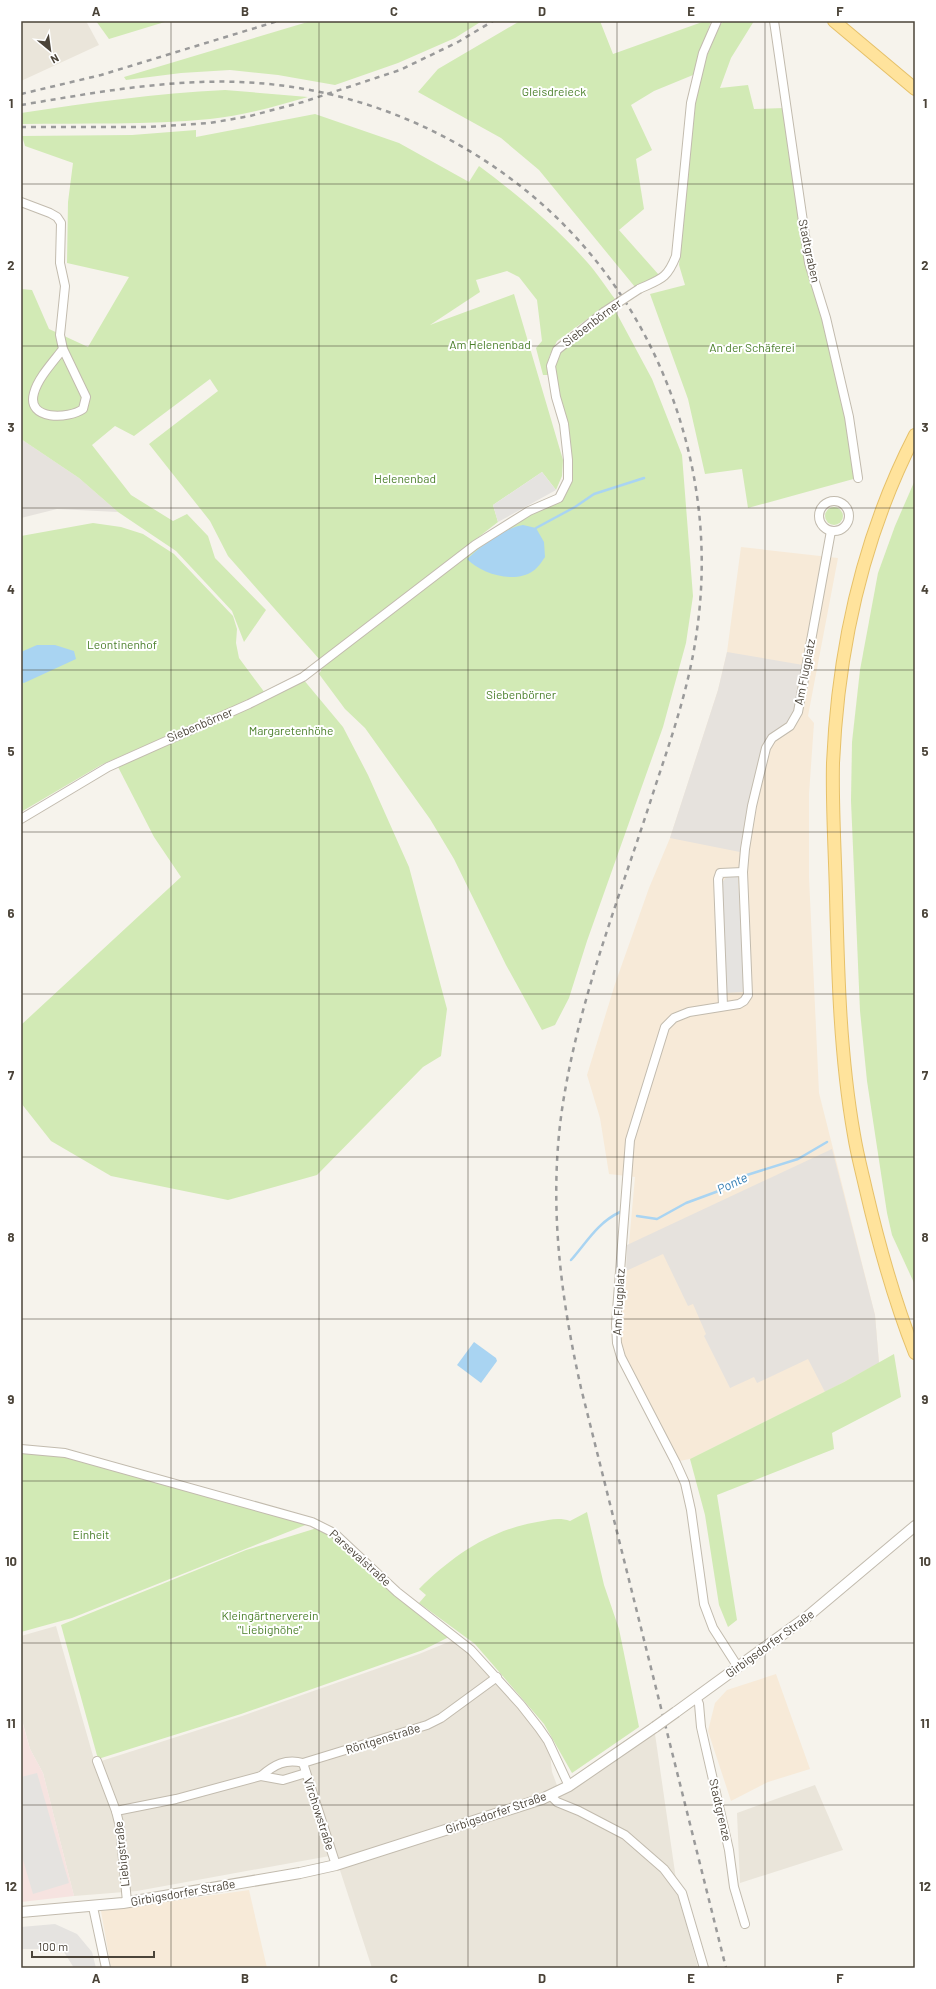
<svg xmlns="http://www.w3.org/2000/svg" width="936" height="1989" font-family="Barlow,sans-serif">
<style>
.residential{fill:#eae5da}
.commercial{fill:#f7ead8}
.industrial{fill:#e6e2dd}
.medical{fill:#f6e3e0}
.green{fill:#d2eab5}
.parking{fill:#e5e3e0}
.water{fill:#a9d4f2}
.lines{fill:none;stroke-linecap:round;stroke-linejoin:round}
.stream{stroke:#a9d4f2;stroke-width:2.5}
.minor-casing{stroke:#c2bbae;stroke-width:10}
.tertiary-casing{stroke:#c2bbae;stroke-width:12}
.primary-casing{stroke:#e6c16a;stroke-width:14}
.minor{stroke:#fff;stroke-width:8}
.tertiary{stroke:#fff;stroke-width:10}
.primary{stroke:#ffe39c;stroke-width:12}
.rail{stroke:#9a9a9a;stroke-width:2.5;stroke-dasharray:5 5;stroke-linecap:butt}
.minor-bridge-casing{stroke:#c2bbae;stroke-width:10;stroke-linecap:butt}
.tertiary-bridge-casing{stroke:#c2bbae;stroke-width:12;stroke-linecap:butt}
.minor-bridge{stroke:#fff;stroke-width:8}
.tertiary-bridge{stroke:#fff;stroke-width:10}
.grid{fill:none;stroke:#4b4439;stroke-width:1;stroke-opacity:0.55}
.labels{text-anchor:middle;stroke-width:4;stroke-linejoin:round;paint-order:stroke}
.park-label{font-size:12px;fill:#4a7f2a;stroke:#fff}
.street-label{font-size:12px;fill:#4b4439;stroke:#fff}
.water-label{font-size:13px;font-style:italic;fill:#2e7ab2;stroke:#fff}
.neatline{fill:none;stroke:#4b4439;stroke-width:1.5}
.grid-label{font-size:13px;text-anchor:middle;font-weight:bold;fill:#4b4439}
</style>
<rect width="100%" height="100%" fill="#f6f3ec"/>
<g class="residential">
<path d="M 21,21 L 86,21 L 99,45 L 21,81 Z"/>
<path d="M 56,1626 L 95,1763 L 242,1716 L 419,1654 L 456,1639 L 524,1713 L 544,1741 L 550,1753 L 552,1772 L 561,1796 L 655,1734 L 678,1893 L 698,1968 L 372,1968 L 335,1855 L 137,1891 L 74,1896 L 43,1773 L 30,1749 L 21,1716 L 21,1636 Z"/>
<path d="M 815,1785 L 843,1850 L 740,1883 L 737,1813 Z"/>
</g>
<g class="commercial">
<path d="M 741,547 L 838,558 L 808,716 L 814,723 L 809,794 L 809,877 L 819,1093 L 875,1315 L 879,1363 L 846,1381 L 690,1459 L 679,1461 L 625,1360 L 620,1343 L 635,1177 L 609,1174 L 600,1118 L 587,1075 L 615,984 L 649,888 L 670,838 L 718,690 L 727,652 Z"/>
<path d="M 776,1674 L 810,1769 L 768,1782 L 731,1801 L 708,1731 L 715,1703 L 727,1690 Z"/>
<path d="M 249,1890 L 267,1968 L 111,1968 L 101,1911 Z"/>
</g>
<g class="industrial">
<path d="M 21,439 L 79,478 L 118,512 L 57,509 L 21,518 Z"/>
<path d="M 727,652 L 803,665 L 793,713 L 788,721 L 770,735 L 762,745 L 747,809 L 740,852 L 670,838 L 718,690 Z"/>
<path d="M 832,1149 L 875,1315 L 879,1363 L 825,1392 L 808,1359 L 757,1383 L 754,1377 L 730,1388 L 704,1336 L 706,1334 L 693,1304 L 688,1306 L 663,1254 L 626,1271 L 627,1245 Z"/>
</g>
<path class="medical" d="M 21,1718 L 30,1749 L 43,1773 L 74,1896 L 21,1902 Z"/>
<g class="green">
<path d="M 96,21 L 168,21 L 109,39 Z"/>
<path d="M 311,21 L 482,21 L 455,38 L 398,63 L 335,85 L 278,75 L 230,70 L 181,73 L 126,80 L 124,77 Z"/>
<path d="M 520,21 L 600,21 L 613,54 L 705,21 L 711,21 L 693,75 L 654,91 L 631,105 L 652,150 L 636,159 L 644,209 L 619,230 L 659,275 L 635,287 L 539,170 L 501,138 L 418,92 L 438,69 Z"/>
<path d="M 724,21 L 754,21 L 731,58 L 720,88 L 748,85 L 754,109 L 784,108 L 807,262 L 825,320 L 857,478 L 748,508 L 742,469 L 705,474 L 688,399 L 650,294 L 685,285 L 679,265 L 696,96 L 705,60 L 720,25 Z"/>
<path d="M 225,90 L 308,97 C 276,106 243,116 210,119 C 147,125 84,123 21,124 L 21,113 C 89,103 156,93 225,90 Z"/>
<path d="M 315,114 L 399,143 L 469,182 L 479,166 C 518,195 555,226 587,262 C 597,273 606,287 615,299 L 557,341 L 549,357 L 548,375 L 543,375 L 536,348 L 542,341 L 537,300 L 519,277 L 507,271 L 476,280 L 480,292 L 430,325 L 514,294 L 563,460 L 562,476 L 556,490 L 542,472 L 493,505 L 498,522 L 320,660 L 228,556 L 210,521 L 149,444 L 218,391 L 210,379 L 134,436 L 115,426 L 92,445 L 131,495 L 173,521 L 187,514 L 208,536 L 215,558 L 266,610 L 244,642 L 232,611 L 176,551 L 118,512 L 79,478 L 21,439 L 21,289 L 32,290 L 49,329 L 88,347 L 129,277 L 67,263 L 68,202 L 73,163 L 25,146 L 22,136 L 132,135 L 196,130 L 196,137 Z"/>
<path d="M 616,312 L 652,379 L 682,455 L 693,596 L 686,643 L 663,727 L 587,941 L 569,998 L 555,1025 L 542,1030 L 506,965 L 454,859 L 430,819 L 365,728 L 345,709 L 319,674 L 323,667 L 440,575 L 504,528 L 561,499 L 571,478 L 551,366 L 557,350 L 586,326 Z"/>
<path d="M 915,480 L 915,1285 L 892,1235 L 887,1213 L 867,1081 L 860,1011 L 851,801 L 852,742 L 860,670 L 878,573 L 895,526 Z"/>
<circle cx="834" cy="516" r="9"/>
<path d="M 93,523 L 121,527 L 143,534 L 174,554 L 233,616 L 237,629 L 236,643 L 239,658 L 265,693 L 101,765 L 21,812 L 21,536 Z"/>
<path d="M 303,679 L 343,727 L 368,775 L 409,867 L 447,1009 L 441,1056 L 423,1067 L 317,1175 L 228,1200 L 111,1176 L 51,1141 L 21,1103 L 21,1025 L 181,877 L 154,837 L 118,767 Z"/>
<path d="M 894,1354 L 901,1397 L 832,1433 L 834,1449 L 717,1495 L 737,1620 L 728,1627 L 719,1605 L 705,1515 L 690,1459 L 844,1382 Z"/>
<path d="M 21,1453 L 54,1454 L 308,1524 L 72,1618 L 21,1632 Z"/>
<path d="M 587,1512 L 604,1585 L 619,1629 L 639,1727 L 572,1773 L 544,1724 L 475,1644 L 419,1603 L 426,1595 L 419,1589 C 452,1556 490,1530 537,1522 C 549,1520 559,1517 570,1521 Z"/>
<path d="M 317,1528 L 335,1537 L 453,1635 L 423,1650 L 241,1714 L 98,1759 L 61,1625 L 246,1550 Z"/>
</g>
<g class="parking">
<path d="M 542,472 L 556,490 L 498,522 L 493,505 Z"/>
<path d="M 727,876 L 738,876 L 744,992 L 726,993 L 721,884 Z"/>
<path d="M 37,1773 L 69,1883 L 33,1894 L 21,1853 L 21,1777 Z"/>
<path d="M 55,1924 L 77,1934 L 92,1952 L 96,1968 L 74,1968 L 64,1952 L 46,1949 L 21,1949 L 21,1927 Z"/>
</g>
<g class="water">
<path d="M 523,525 L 536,528 L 544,542 L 545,557 C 542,561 538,568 533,571 C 515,584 481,574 467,559 C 481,546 504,528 523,525 Z"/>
<path d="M 37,645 L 55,645 L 74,651 L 76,659 L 24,683 L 21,682 L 21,652 Z"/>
<path d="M 474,1342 L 496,1358 L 497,1361 L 481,1383 L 457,1365 Z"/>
</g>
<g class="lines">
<g class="stream">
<path d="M 536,528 L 575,507 L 594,494 L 644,478"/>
<path d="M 637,1216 L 657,1219 L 686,1203 L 724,1189 L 747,1175 L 798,1159 L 827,1142"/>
<path d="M 571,1260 C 587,1242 597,1223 620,1212"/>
</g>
<defs>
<g id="minor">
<path d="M 774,21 L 809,263 L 826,318 L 849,417 L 858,478"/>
<path d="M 21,202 L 50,213 L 57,217 L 61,223 L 60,263 L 65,286 L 60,335 L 63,349 L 86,397 L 83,409 C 69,419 26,421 34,393 C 38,378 53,362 63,349"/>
<path d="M 639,289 C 661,279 667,279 676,256 L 691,103 L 703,53 L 717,21"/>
<circle cx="834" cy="516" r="15"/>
<path d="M 21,819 L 108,767 L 249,704 L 303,677 L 475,545 L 529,511 L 559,498 L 568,480 L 568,460 L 564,424 L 556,397 L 551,366 L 557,350 L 604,312"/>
<path d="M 723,1006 L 718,879 L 720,873 L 743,872"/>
<path d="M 21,1449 L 65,1453 L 312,1522 L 334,1533 L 397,1592 L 471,1650 L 521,1705 L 539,1728 L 548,1741 L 569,1786"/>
<path d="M 738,1667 L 713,1628 L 704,1604 L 691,1510 L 685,1483 L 676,1463 L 621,1357 L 617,1343 L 616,1324 L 630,1140 L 665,1027 L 674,1018 L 689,1012 L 739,1004 L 744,1001 L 748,995 L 743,872 L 745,849 L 752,806 L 766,748 L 772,738 L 790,726 L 798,712 L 831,531"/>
<path d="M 696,1697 L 699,1704 L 701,1727 L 729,1850 L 734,1887 L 745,1924"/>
<path d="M 97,1761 L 116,1811 L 120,1827 L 127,1902"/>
<path d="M 303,1763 L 336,1865"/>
<path d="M 261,1776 L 283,1780 L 306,1773"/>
<path d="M 551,1796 L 557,1802 L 579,1811 L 625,1835 L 664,1869 L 682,1893 L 704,1968"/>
<path d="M 116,1811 L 176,1799 L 261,1776 C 274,1765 286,1758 303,1763 L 427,1725 L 441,1718 L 497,1677"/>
<path d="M 93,1907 L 106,1968"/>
</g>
<g id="tertiary">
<path d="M 676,1712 L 808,1616 L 915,1526"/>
<path d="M 21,1912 L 123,1903 L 300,1873 L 336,1865 L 542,1799 L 569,1786 L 655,1727"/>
</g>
<g id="primary">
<path d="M 834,21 L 915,89"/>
<path d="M 915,435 C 863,536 838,650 833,763 C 832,807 835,851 836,895 C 838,975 840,1056 854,1135 C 857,1154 862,1172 866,1190 C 879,1246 894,1300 915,1353"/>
</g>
</defs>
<use href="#minor" class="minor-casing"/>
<use href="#tertiary" class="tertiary-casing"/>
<use href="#primary" class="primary-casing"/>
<use href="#minor" class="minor"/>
<use href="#tertiary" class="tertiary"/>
<use href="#primary" class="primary"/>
<g class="rail">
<path d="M 21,94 L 101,75 L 278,21"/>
<path d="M 21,105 C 81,95 140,84 201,82 C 323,77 442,119 535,198 C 593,247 638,311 666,381 C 698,460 709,545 697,630 C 690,684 672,736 655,787 C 623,888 583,987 565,1091 C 547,1191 559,1290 581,1388 L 726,1968"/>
<path d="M 21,127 L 148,127 L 210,123 L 250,116 L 303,102 L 400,70 L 458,42 L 493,21"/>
</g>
<defs>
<path id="minor-bridge" d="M 604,312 L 639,289"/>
<path id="tertiary-bridge" d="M 655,1727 L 676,1712"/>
</defs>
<use href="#minor-bridge" class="minor-bridge-casing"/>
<use href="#tertiary-bridge" class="tertiary-bridge-casing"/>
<use href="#minor-bridge" class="minor-bridge"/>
<use href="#tertiary-bridge" class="tertiary-bridge"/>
</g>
<path class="grid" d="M 171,21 L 171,1968M 319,21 L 319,1968M 468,21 L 468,1968M 617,21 L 617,1968M 765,21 L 765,1968M 21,184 L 915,184M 21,346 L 915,346M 21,508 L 915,508M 21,670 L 915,670M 21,832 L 915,832M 21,994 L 915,994M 21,1157 L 915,1157M 21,1319 L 915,1319M 21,1481 L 915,1481M 21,1643 L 915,1643M 21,1805 L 915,1805"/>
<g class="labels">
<g class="park-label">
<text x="554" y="96">Gleisdreieck</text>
<text x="490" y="349">Am Helenenbad</text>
<text x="752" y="352">An der Schäferei</text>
<text x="405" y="483">Helenenbad</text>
<text x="122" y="649">Leontinenhof</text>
<text x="521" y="699">Siebenbörner</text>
<text x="291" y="735">Margaretenhöhe</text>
<text x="91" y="1539">Einheit</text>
<text x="270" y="1620">Kleingärtnerverein<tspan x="270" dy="14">"Liebighöhe"</tspan></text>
</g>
<g class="street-label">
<text transform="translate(809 251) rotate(78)" y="4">Stadtgraben</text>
<text transform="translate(592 323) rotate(-37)" y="4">Siebenbörner</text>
<text transform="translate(805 672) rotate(-79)" y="4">Am Flugplatz</text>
<text transform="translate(200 725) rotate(-23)" y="4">Siebenbörner</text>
<text transform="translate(619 1302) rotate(-87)" y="4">Am Flugplatz</text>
<text transform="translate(360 1558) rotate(42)" y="4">Parsevalstraße</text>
<text transform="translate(770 1644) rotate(-36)" y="4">Girbigsdorfer Straße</text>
<text transform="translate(383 1739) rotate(-17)" y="4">Röntgenstraße</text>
<text transform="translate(720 1810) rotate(77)" y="4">Stadtgrenze</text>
<text transform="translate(496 1813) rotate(-19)" y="4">Girbigsdorfer Straße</text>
<text transform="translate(319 1814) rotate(72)" y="4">Virchowstraße</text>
<text transform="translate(122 1854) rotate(-96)" y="4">Liebigstraße</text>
<text transform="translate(183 1893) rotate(-10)" y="4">Girbigsdorfer Straße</text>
</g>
<g class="water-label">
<text transform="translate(732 1183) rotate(-26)" y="5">Ponte</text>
</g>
</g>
<rect width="936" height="1989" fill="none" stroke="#ffffff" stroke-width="44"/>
<g transform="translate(50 50) rotate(151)" stroke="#ffffff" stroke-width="3" paint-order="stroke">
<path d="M0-3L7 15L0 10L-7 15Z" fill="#4b4439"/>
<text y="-6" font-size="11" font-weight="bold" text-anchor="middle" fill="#4b4439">N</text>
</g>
<path d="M32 1951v6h122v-6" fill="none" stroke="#4b4439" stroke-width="2"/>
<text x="38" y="1951" font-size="12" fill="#4b4439" stroke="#ffffff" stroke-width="3" paint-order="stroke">100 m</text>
<rect x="22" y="22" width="892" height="1945" class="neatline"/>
<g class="grid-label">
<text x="96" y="16">A</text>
<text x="245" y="16">B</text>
<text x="394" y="16">C</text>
<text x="542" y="16">D</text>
<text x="691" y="16">E</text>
<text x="840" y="16">F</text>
<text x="11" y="108">1</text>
<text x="925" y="108">1</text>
<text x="11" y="270">2</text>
<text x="925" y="270">2</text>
<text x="11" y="432">3</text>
<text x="925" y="432">3</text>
<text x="11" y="594">4</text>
<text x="925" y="594">4</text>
<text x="11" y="756">5</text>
<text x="925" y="756">5</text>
<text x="11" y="918">6</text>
<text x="925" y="918">6</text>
<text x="11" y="1080">7</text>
<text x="925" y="1080">7</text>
<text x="11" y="1242">8</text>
<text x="925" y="1242">8</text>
<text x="11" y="1404">9</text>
<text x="925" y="1404">9</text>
<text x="11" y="1566">10</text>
<text x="925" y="1566">10</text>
<text x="11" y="1728">11</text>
<text x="925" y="1728">11</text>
<text x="11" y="1891">12</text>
<text x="925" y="1891">12</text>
<text x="96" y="1983">A</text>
<text x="245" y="1983">B</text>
<text x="394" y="1983">C</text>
<text x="542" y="1983">D</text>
<text x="691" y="1983">E</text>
<text x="840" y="1983">F</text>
</g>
</svg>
